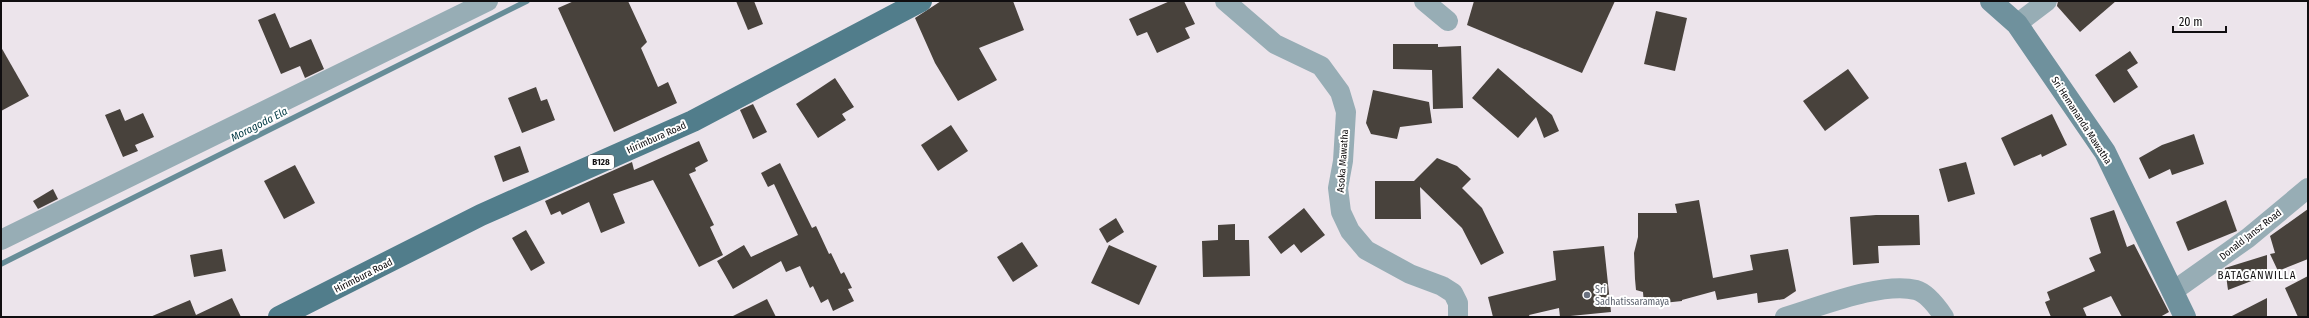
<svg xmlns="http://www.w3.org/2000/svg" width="2309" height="318" font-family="'Fira Sans Condensed',sans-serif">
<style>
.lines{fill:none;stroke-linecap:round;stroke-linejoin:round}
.stream{stroke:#678d98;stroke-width:5.5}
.building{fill:#48423c}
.street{stroke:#97adb5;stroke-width:20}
.secondary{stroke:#6f919d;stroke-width:22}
.primary{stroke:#517d8b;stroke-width:22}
.worship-dot{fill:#6b7280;stroke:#fff;stroke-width:1.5}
.labels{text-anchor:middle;stroke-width:4;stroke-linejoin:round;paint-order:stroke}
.shield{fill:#fff;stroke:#585658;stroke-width:1}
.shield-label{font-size:9px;font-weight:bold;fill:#100e10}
.street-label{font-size:10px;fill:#100e10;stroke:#fff}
.worship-label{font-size:10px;fill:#5b616d;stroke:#fff;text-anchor:start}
.water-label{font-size:11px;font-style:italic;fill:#043a45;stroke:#fff}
.neighbourhood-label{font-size:11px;letter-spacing:1px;fill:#100e10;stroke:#fff}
</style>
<rect width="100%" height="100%" fill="#ece4eb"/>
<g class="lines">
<path class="stream" d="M 1,264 L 527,1"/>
</g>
<g class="building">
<path d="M 574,1 L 628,1 L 647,42 L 641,48 L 658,87 L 668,82 L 677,103 L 614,132 L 558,8 Z"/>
<path d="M 736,1 L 754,1 L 763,24 L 748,30 Z"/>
<path d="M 941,1 L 1013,1 L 1024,30 L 979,48 L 997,80 L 958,101 L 935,63 L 915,18 Z"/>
<path d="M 1170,1 L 1184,1 L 1195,24 L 1185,28 L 1190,38 L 1157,53 L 1147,32 L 1137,36 L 1129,19 Z"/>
<path d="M 1474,1 L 1615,1 L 1582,73 L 1467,25 Z"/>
<path d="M 2058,1 L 2116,1 L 2080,32 L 2057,6 Z"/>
<path d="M 1656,11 L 1687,18 L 1675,71 L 1644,64 Z"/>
<path d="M 275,13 L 290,48 L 311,39 L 324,69 L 305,78 L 300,66 L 281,74 L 258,20 Z"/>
<path d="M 1393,44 L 1438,44 L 1438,47 L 1461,46 L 1463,108 L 1433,109 L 1432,70 L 1393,69 Z"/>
<path d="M 1,47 L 29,96 L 1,111 Z"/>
<path d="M 2130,51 L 2138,63 L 2127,70 L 2138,87 L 2114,103 L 2095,75 Z"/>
<path d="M 1498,68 L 1552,115 L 1559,131 L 1544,138 L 1536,117 L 1518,138 L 1472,98 Z"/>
<path d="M 1848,69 L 1869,98 L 1825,131 L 1803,101 Z"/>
<path d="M 835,78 L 854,107 L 842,114 L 846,120 L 818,138 L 796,104 Z"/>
<path d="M 536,87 L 541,101 L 547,99 L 555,120 L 522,133 L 508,98 Z"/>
<path d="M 1373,90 L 1429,102 L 1432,123 L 1400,127 L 1397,139 L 1371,134 L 1366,123 Z"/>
<path d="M 753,104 L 767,132 L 753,139 L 740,110 Z"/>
<path d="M 120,109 L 125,121 L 143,113 L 154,137 L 135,145 L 138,151 L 123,157 L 105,115 Z"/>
<path d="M 2052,114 L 2067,145 L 2042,157 L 2041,154 L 2014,166 L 2001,138 Z"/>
<path d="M 951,125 L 968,151 L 938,171 L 921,145 Z"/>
<path d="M 2194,134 L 2204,164 L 2172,175 L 2170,169 L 2149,179 L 2139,158 L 2162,145 Z"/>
<path d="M 699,141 L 708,161 L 695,168 L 696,171 L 689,174 L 714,225 L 710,227 L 723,255 L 699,267 L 653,180 L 613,194 L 625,223 L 601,233 L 589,202 L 562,215 L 560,211 L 551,215 L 545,201 L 632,162 L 634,170 Z"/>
<path d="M 520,146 L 529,172 L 503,182 L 494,156 Z"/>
<path d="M 1437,158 L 1457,166 L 1471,179 L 1462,188 L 1482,208 L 1504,253 L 1481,265 L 1462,228 L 1420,187 L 1421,219 L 1375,219 L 1375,181 L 1414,181 Z"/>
<path d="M 1966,162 L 1975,194 L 1948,202 L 1939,169 Z"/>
<path d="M 780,163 L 812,228 L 816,226 L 829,254 L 831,253 L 841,274 L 844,272 L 852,288 L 848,289 L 854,301 L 833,311 L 828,299 L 821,303 L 813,286 L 810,288 L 800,266 L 786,272 L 781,261 L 733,289 L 717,261 L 744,245 L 751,257 L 798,235 L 774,184 L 768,187 L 761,173 Z"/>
<path d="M 295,165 L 315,203 L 284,219 L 264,181 Z"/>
<path d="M 53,189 L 58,199 L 38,209 L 33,201 Z"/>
<path d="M 1699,200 L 1713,278 L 1753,270 L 1750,255 L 1788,249 L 1796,291 L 1784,299 L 1758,303 L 1757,293 L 1717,300 L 1715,291 L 1682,300 L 1682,301 L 1644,305 L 1643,292 L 1636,290 L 1635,279 L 1634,253 L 1638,237 L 1638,213 L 1677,213 L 1675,204 Z"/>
<path d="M 2226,200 L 2237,231 L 2188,251 L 2176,222 Z"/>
<path d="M 1304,208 L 1325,235 L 1301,253 L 1294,244 L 1281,254 L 1268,237 Z"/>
<path d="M 2308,209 L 2308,259 L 2278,271 L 2270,254 L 2275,253 L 2270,236 Z"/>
<path d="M 2114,210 L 2127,247 L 2134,244 L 2169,312 L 2160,317 L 2122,317 L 2111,296 L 2083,308 L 2087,317 L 2051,317 L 2045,302 L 2050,300 L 2047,292 L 2095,271 L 2089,258 L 2101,253 L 2090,218 Z"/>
<path d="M 1876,215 L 1919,215 L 1920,245 L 1878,246 L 1879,263 L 1853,265 L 1850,217 Z"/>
<path d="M 1116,218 L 1124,232 L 1107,243 L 1099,229 Z"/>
<path d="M 1235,224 L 1235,240 L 1249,240 L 1250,276 L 1203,277 L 1202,241 L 1218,240 L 1218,225 Z"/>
<path d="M 526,230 L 545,263 L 531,271 L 512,238 Z"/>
<path d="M 1022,242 L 1038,266 L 1013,282 L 997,257 Z"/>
<path d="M 1109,245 L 1157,266 L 1139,305 L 1091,283 Z"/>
<path d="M 1604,246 L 1611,312 L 1560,317 L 1559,308 L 1529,315 L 1530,317 L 1493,317 L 1488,297 L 1556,280 L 1553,251 Z"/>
<path d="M 222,249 L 226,271 L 194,277 L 190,255 Z"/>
<path d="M 2267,255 L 2267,275 L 2228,290 L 2225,268 Z"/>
<path d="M 2308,276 L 2308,317 L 2298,317 L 2285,288 Z"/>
<path d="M 232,298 L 241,317 L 150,317 L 190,300 L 196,315 Z"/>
<path d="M 2267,298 L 2267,317 L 2230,317 Z"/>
<path d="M 767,299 L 776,317 L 731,317 Z"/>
</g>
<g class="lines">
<g class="street">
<path d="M 1225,1 L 1275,44 L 1321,66 L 1340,92 L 1346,112 L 1343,161 L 1338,188 L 1341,212 L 1350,231 L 1366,250 L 1410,274 L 1442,286 L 1453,293 L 1458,303 L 1458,317"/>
<path d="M 1424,1 L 1448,21"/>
<path d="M 2017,24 L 2047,1"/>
<path d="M 1,240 L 488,1"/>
<path d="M 2172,292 L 2248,238 L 2308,188"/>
<path d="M 1785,317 C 1819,307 1882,281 1916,290 C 1927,293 1938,308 1944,317"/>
</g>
<path class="secondary" d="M 1991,1 L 2017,24 L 2105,152 L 2185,317"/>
<path class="primary" d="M 279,317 L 481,215 L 693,121 L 921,1"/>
</g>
<circle class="worship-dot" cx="1587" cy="295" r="4"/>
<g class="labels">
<rect class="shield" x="588" y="155" width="26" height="14" rx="3"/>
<g class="shield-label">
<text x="601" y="165">B128</text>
</g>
<g class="street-label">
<text transform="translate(2082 120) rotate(57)" y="4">Sri Hemananda Mawatha</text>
<text transform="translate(656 137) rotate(-24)" y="4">Hirimbura Road</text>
<text transform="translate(1342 161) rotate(-86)" y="4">Asoka Mawatha</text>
<text transform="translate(2250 234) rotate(-38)" y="4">Donald Jansz Road</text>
<text transform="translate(363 275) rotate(-27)" y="4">Hirimbura Road</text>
</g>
<g class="worship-label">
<text x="1595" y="293">Sri<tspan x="1595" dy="12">Sadhatissaramaya</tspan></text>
</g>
<g class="water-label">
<text transform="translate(259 124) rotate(-27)" y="4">Moragoda Ela</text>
</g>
<g class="neighbourhood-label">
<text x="2257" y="279">BATAGANWILLA</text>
</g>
</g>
<rect width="2309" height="318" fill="none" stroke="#100e10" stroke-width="4"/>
<path d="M2173 26v6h53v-6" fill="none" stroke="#100e10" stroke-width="2"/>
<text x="2179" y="26" font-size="12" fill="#100e10" stroke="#ffffff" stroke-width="3" paint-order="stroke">20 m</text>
</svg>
